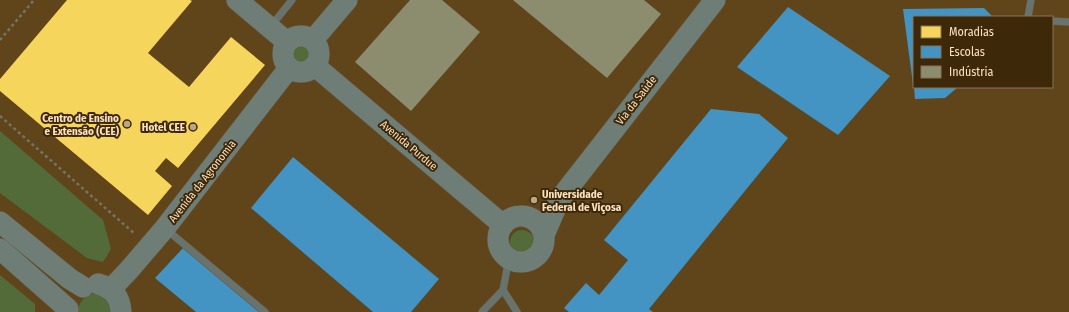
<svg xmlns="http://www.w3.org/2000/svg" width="1069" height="312" font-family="'Fira Sans Condensed',sans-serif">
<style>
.built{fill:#60451b;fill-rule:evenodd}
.green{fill:#526b39}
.homes{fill:#f6d55c}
.schools{fill:#4393c3}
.industry{fill:#8c8c6e}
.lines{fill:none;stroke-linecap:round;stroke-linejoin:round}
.lane-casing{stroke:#675639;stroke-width:8}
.secondary-casing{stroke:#675639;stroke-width:22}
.path{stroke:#727468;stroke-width:2.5;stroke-dasharray:3 3;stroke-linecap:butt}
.lane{stroke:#69736e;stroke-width:7}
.secondary{stroke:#6f7d77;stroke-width:21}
.poi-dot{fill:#bea684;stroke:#3d290a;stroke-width:1.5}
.labels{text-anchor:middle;stroke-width:4;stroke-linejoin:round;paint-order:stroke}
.street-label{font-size:11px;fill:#fbe1bf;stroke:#3d290a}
.poi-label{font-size:11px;font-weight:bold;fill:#fbe1bf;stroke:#3d290a;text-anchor:end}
</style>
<rect width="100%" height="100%" fill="#4c3916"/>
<path class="built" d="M 0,0 L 1069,0 L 1069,312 L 0,312 ZM 914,17 L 1052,17 L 1052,87 L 914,87 Z"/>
<g class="green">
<circle cx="301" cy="54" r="9"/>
<path d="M 0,131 L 103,220 L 111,249 L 103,262 L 87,258 L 0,193 Z"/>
<circle cx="522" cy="242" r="12"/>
<path d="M 0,275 L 35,304 L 35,312 L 0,312 Z"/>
<path d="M 91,294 C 102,294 110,300 110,312 L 78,312 C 78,303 83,298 91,294 Z"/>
</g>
<path class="homes" d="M 67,0 L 190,0 L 192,1 L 148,53 L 189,87 L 231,37 L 265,65 L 178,168 L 166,158 L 155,171 L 172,186 L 148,215 L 0,91 L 0,79 Z"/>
<g class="schools">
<path d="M 788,7 L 890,76 L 838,135 L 737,67 Z"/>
<path d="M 984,8 L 993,17 L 914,17 L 913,84 L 903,9 Z"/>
<path d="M 914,87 L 958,87 L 945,98 L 915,99 Z"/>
<path d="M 711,109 L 759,114 L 788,138 L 649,309 L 653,312 L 569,312 L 564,308 L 586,283 L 599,295 L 628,260 L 604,240 Z"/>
<path d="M 293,157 L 439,279 L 411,312 L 373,312 L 251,208 Z"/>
<path d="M 184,247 L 260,312 L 196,312 L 155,278 Z"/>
</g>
<g class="industry">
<path d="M 410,0 L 442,0 L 480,32 L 411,111 L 355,62 Z"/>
<path d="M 513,0 L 644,0 L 661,14 L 607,78 Z"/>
</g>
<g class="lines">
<defs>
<g id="lane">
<path d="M 1028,17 L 1031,0"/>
<path d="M 1052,21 L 1069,22"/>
<path d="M 271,26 L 292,0"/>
<path d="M 167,230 L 265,312"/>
<path d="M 503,290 L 517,312"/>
<path d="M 482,312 L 503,290 L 509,258"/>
</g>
<g id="secondary">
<path d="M 237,0 L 287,42"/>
<circle cx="301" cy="54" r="18"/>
<path d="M 313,40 L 347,0"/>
<path d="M 315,66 L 503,225"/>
<circle cx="521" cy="239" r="23"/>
<path d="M 0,222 L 70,279 L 83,287"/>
<path d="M 544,235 L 559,200 L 715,0"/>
<path d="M 0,249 L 68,309"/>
<path d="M 98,284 C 113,288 120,297 121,312"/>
<path d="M 111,289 L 129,270 L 165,228 L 289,68"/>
</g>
</defs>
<use href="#lane" class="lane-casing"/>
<use href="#secondary" class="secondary-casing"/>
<g class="path">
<path d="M 0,40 L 34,0"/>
<path d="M 0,116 L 135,234"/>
</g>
<use href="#lane" class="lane"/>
<use href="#secondary" class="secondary"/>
</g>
<g class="poi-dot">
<circle cx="127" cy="124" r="4"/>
<circle cx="193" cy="127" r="4"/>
<circle cx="534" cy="200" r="4"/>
</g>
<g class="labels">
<g class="street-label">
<text transform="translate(636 100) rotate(-52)" y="4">Via da Saúde</text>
<text transform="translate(409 145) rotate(40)" y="4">Avenida Purdue</text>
<text transform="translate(202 181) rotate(-52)" y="4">Avenida da Agronomia</text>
</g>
<g class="poi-label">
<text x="119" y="122">Centro de Ensino<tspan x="119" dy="13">e Extensão (CEE)</tspan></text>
<text x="185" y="131">Hotel CEE</text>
<text x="542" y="198" text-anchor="start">Universidade<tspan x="542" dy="13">Federal de Viçosa</tspan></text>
</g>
</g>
<rect x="913" y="16" width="140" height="72" fill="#3d290a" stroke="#897352"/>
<rect x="921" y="26" width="20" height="12" fill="#f6d55c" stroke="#897352"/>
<text x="949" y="36" font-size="12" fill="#fbe1bf">Moradias</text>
<rect x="921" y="46" width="20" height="12" fill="#4393c3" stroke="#897352"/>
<text x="949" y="56" font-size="12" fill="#fbe1bf">Escolas</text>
<rect x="921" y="66" width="20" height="12" fill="#8c8c6e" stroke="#897352"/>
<text x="949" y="76" font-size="12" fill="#fbe1bf">Indústria</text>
</svg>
